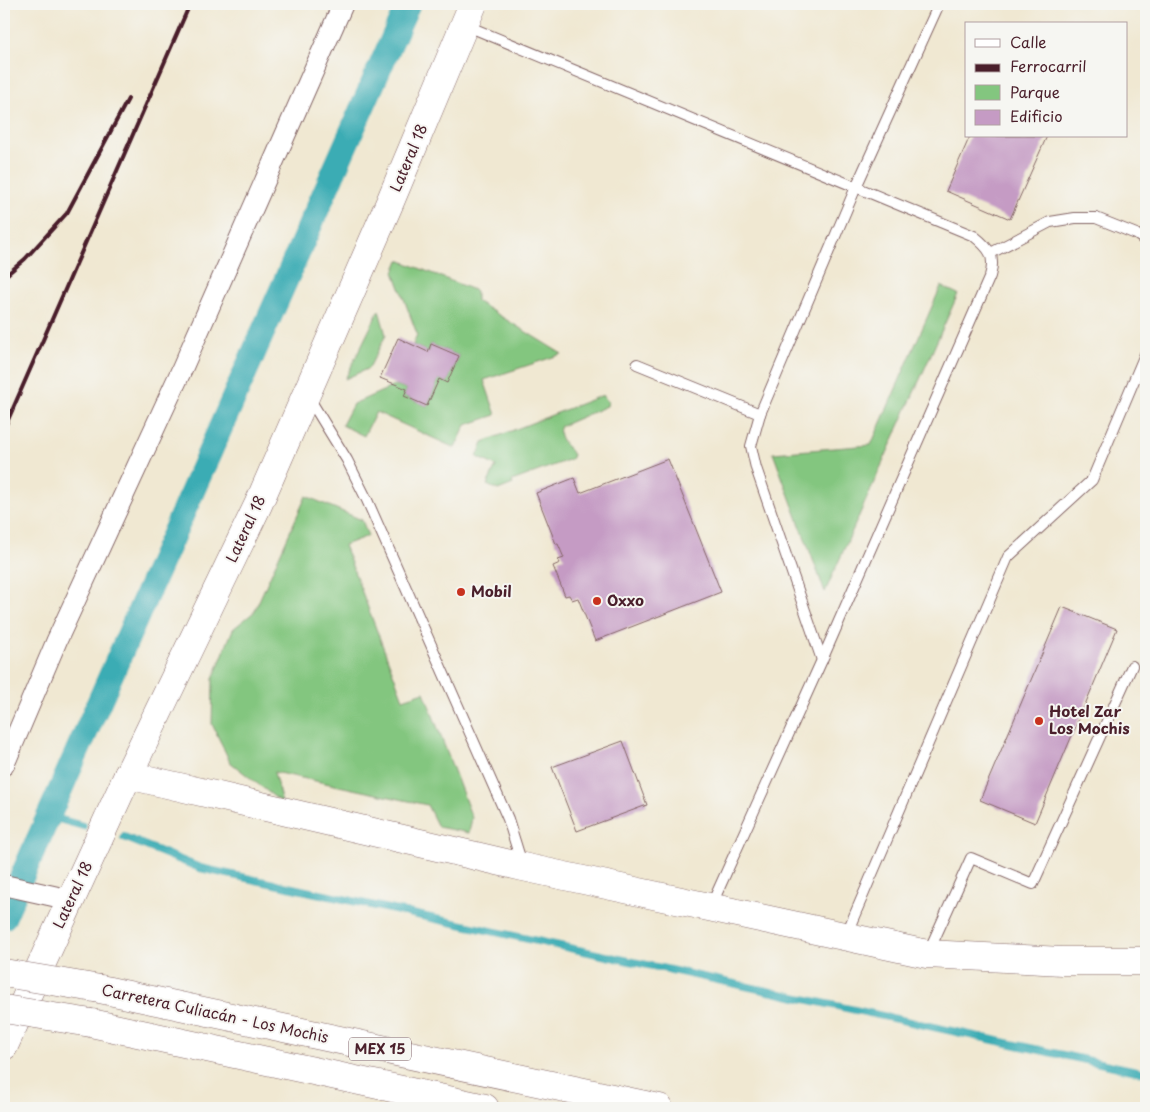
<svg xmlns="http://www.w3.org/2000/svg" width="1150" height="1112" font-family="'Playpen Sans',sans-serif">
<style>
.green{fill:#83c67f;stroke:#667255}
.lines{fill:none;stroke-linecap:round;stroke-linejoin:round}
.stream{stroke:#3bacb4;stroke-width:8}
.canal{stroke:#3bacb4;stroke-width:25}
.building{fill:#c59bc4}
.lane-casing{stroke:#846565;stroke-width:12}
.street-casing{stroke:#846565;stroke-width:22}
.secondary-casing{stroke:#846565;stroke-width:29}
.highway-casing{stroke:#846565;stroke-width:29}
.lane{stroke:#fff;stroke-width:10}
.street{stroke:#fff;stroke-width:20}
.secondary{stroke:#fff;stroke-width:28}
.highway{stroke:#fff;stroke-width:28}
.rail{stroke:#4a1f2b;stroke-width:4}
.highway-bridge-casing{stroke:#846565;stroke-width:29;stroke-linecap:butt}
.highway-bridge{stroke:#fff;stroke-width:28}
.poi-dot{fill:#c8321e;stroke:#f6f6f2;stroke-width:2}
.labels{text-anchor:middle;stroke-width:4;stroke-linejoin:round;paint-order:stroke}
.shield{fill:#f6f6f2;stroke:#7e6067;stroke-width:1}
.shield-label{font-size:14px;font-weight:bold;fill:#4a1f2b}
.street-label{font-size:15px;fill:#4a1f2b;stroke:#f6f6f2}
.poi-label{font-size:15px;font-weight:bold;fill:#4a1f2b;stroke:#f6f6f2;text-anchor:start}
</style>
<rect width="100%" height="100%" fill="#f6f6f2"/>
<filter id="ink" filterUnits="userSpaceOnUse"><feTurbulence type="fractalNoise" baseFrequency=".02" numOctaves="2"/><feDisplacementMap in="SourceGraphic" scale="10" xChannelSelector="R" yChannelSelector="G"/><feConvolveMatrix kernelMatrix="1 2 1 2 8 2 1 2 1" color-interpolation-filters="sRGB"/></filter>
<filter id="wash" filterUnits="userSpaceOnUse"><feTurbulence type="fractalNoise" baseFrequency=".0096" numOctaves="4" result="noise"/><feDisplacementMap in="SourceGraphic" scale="20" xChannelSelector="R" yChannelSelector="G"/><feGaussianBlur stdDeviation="1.12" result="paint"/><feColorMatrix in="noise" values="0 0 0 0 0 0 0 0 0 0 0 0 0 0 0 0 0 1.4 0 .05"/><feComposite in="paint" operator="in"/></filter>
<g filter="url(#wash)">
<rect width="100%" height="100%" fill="#f0e8d2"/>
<g class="green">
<path d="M 399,260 L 476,291 L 476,301 L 562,354 L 484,380 L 496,415 L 466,425 L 455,448 L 376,412 L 364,436 L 342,425 L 353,404 L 396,385 L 407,389 L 404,396 L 427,406 L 439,379 L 447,383 L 459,356 L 431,344 L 428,352 L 413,345 L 417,334 L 394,272 Z"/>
<path d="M 941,286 L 958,294 L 825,592 L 773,453 L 871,445 Z"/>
<path d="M 379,310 L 386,335 L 369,368 L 345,379 Z"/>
<path d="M 603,395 L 608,402 L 607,406 L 561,426 C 555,438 568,445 573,455 L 571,459 L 512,481 L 513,484 L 498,490 L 487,485 L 496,466 L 477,457 L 483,442 Z"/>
<path d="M 306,496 L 362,520 L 368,536 L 344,545 L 403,699 L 424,692 L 472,818 L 469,833 L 438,827 L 427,805 L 274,772 L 282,803 L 230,762 L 212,724 L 213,679 L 233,629 L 254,612 Z"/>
</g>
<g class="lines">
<g class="stream">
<path d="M 48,816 L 83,826"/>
<path d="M 124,837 L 200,868 L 1146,1073"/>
</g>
<path class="canal" d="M 4,917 L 408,4"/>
</g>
<g id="blocks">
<g class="building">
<path d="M 970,136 L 1047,136 L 1010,219 L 946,191 Z"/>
<path d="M 398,338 L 428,352 L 431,344 L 459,356 L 447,383 L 439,379 L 427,406 L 404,396 L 407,389 L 380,378 Z"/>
<path d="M 668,459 L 721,592 L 595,641 L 578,598 L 572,600 L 569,595 L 565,596 L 553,566 L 560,563 L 558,560 L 564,558 L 558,544 L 556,544 L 536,493 L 574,478 L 580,493 Z"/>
<path d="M 1062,607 L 1117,629 L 1035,823 L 980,800 Z"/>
<path d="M 623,741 L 647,805 L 577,831 L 552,767 Z"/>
</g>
</g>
</g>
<g filter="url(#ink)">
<use href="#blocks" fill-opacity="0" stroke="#846565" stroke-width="1"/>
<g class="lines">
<defs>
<g id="lane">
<path d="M 465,25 L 974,236 C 989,248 996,256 990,276 L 822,660 L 711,906"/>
<path d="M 991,253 L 1050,222 L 1075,218 L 1096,218 L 1136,234 L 1146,241"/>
<path d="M 637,364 L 760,414"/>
<path d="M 309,398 L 347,460 L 367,500 L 508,819 L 522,864"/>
<path d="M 822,660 L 756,468 L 751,446 L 760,414 L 856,187 L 939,4"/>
<path d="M 846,935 L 1008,557 L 1092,480 L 1146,352"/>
<path d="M 928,953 L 971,858 L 1033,884 L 1132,666"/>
</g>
<g id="street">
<path d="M 4,765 L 57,640 L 182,369 L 343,4"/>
<path d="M 4,885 L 71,900"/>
</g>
<g id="secondary">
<path d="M 128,775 L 523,867 L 927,954 L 1062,961 L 1146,961"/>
<path d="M 4,1046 L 128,775 L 258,505 L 390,202 L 473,4"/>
</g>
<g id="highway">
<path d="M 100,989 L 659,1108"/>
<path d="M 91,1023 L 485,1108"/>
</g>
</defs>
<use href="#lane" class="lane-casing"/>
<use href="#street" class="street-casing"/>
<use href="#secondary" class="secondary-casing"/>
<use href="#highway" class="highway-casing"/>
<use href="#lane" class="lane"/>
<use href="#street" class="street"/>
<use href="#secondary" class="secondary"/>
<use href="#highway" class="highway"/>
<g class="rail">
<path d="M 4,277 L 25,259 L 67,213 L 128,99"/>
<path d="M 4,429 L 190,4"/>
</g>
<defs>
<g id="highway-bridge">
<path d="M 4,973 L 100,989"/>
<path d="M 4,1009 L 91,1023"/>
</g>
</defs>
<use href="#highway-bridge" class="highway-bridge-casing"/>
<use href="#highway-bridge" class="highway-bridge"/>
</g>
</g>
<g class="poi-dot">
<circle cx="461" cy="592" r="5"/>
<circle cx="597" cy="601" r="5"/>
<circle cx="1039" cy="721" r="5"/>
</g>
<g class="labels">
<rect class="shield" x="349" y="1037.5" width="62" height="23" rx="4"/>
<g class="shield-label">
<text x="380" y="1054">MEX 15</text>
</g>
<g class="street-label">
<text transform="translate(409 158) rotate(-67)" y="5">Lateral 18</text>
<text transform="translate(246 529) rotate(-65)" y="5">Lateral 18</text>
<text transform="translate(73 895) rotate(-65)" y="5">Lateral 18</text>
<text transform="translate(215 1014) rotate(12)" y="5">Carretera Culiacán - Los Mochis</text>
</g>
<g class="poi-label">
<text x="471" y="597">Mobil</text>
<text x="607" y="606">Oxxo</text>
<text x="1049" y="717">Hotel Zar<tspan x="1049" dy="17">Los Mochis</tspan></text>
</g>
</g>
<rect width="1150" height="1112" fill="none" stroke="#f6f6f2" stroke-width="20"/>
<rect x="965" y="22" width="162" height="115" fill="#f6f6f2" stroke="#b1a0a2"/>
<rect x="975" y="39" width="25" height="8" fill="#ffffff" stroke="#b1a0a2"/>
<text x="1010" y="48" font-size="15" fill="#4a1f2b">Calle</text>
<rect x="975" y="64" width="25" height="8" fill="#4a1f2b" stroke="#b1a0a2"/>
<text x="1010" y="72" font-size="15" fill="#4a1f2b">Ferrocarril</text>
<rect x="975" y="85" width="25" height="15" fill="#83c67f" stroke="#b1a0a2"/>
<text x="1010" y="98" font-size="15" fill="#4a1f2b">Parque</text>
<rect x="975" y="110" width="25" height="15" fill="#c59bc4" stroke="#b1a0a2"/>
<text x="1010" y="122" font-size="15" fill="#4a1f2b">Edificio</text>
</svg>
